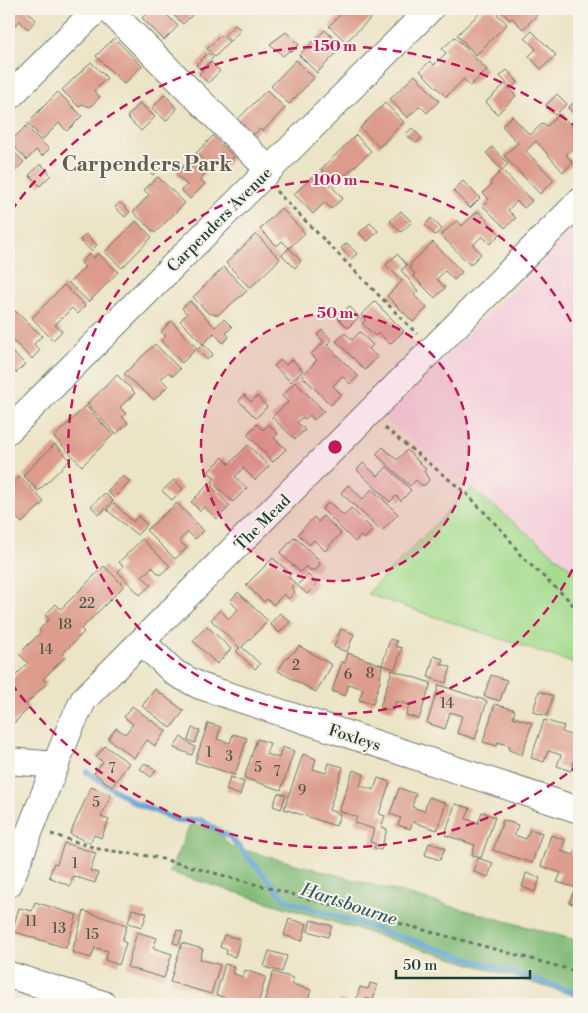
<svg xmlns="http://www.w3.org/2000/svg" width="588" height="1013" font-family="'Libre Bodoni',serif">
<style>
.built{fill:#f4cfdc}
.green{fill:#a5dc8e;stroke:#628c61}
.forest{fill:#84bc79;stroke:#527c56}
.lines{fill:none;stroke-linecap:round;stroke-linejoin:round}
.stream{stroke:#5fa1d3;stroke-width:5.5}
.building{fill:#dc9b8b}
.minor-casing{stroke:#677767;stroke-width:28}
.path{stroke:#677767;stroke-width:3;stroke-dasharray:4 4;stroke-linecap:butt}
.minor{stroke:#fff;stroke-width:26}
.ring{fill:none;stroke:#c2185b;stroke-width:2.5;stroke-dasharray:9 6}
.labels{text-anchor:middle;stroke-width:4;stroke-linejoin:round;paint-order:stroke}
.number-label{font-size:14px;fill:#4e544a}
.street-label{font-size:16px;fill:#1f3d34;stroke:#f7f3e8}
.water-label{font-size:18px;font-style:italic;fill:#325b64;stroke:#f7f3e8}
.district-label{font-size:21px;font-weight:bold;fill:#615e52;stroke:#f7f3e8}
.centre{fill:#c2185b;stroke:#f7f3e8;stroke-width:2.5}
.ring-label{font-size:15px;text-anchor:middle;font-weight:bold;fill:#c2185b;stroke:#f7f3e8;stroke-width:4;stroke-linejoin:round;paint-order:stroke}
</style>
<rect width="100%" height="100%" fill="#f7f3e8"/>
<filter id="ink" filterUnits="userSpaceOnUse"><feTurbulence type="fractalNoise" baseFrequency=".02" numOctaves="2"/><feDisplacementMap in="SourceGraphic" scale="10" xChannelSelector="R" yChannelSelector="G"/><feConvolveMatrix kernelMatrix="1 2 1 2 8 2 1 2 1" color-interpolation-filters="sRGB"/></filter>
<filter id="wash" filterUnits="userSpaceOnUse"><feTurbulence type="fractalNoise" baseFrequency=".0096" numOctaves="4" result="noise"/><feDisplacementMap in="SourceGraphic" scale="20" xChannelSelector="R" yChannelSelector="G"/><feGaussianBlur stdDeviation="1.12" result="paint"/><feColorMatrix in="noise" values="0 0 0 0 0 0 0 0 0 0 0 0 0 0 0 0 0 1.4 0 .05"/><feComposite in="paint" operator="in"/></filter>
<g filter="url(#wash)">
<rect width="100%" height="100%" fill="#ece4c6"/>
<path class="built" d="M 579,223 L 579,575 L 384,418 Z"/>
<path class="green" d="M 471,488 L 579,575 L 579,665 L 367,594 Z"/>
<path class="forest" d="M 190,825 C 208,824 219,831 230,846 L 579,941 L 579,997 L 169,872 Z"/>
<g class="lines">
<path class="stream" d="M 87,772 L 135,803 L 179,821 L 201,820 L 231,838 L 286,900 L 579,994"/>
</g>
<g id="blocks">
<g class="building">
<path d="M 9,9 L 25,9 L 36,20 L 28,29 L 20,21 L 11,29 L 9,27 Z"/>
<path d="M 145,9 L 161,9 L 178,26 L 164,40 L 142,18 L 148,12 Z"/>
<path d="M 167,9 L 198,9 L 183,24 Z"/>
<path d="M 338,9 L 363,9 L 372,17 L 346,42 L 329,26 L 342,13 Z"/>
<path d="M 484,9 L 492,9 L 507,24 L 476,55 L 457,35 Z"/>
<path d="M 499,9 L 531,9 L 537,15 L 523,29 L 512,18 L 510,20 Z"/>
<path d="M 235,25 L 241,30 L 230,41 L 224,35 Z"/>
<path d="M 325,30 L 342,47 L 317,73 L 299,55 Z"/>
<path d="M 532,31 L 556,55 L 541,69 L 529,56 L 536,49 L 525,38 Z"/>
<path d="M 286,32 L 299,45 L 292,52 L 290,50 L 283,56 L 270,44 Z"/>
<path d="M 221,35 L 229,42 L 215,57 L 207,49 Z"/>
<path d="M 455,37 L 487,70 L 470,86 L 464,79 L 446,97 L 420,71 L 430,61 L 434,65 L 446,53 L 442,49 Z"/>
<path d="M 114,38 L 142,66 L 124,84 L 96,56 Z"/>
<path d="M 208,53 L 213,58 L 201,70 L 196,65 Z"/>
<path d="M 296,60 L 314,78 L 289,104 L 271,86 Z"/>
<path d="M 91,62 L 107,78 L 94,91 L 100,97 L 90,107 L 82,104 L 79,107 L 62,90 Z"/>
<path d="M 211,62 L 220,71 L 208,83 L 199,74 Z"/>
<path d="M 507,70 L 518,82 L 511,88 L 500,76 Z"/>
<path d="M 415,75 L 439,101 L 427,113 L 420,106 L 407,118 L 390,99 Z"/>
<path d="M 505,84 L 516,96 L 497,114 L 486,102 Z"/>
<path d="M 267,90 L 285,108 L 263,131 L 260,129 L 252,136 L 236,121 Z"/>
<path d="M 58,92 L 82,116 L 67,131 L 59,123 L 43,139 L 27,123 Z"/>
<path d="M 165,94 L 177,109 L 166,121 L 152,108 Z"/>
<path d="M 557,94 L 567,104 L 555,115 L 546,105 Z"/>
<path d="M 579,97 L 579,119 L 568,108 Z"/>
<path d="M 140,103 L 155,117 L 141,131 L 127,117 Z"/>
<path d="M 385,103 L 404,122 L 379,147 L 360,128 Z"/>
<path d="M 560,114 L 579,134 L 579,151 L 575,146 L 566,155 L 573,163 L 563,172 L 536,141 L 526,151 L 554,180 L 540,194 L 504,156 L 518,143 L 502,126 L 512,116 L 530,135 L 543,123 L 547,126 Z"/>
<path d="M 26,126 L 49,149 L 42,156 L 36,150 L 27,160 L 10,142 Z"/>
<path d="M 412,128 L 422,138 L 416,143 L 406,134 Z"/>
<path d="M 356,135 L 371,151 L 336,184 L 321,169 Z"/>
<path d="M 213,136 L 234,157 L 225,166 L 218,160 L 210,168 L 196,153 Z"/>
<path d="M 9,147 L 24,162 L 9,177 Z"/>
<path d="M 492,147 L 508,164 L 502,170 L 532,201 L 524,208 L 517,201 L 508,210 L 516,218 L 505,228 L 483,206 L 489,199 L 483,193 L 492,184 L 490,182 L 502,170 L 486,153 Z"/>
<path d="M 194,155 L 209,169 L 200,179 L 205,184 L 190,199 L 181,190 L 187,185 L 176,174 Z"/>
<path d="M 151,163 L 158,170 L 153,175 L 146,169 Z"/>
<path d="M 41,164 L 51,175 L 40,186 L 29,175 Z"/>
<path d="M 317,172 L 343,198 L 331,209 L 325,202 L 313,214 L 294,194 Z"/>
<path d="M 158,177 L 185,203 L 155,233 L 133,212 L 149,195 L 144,190 Z"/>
<path d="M 463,181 L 480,198 L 470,208 L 453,191 Z"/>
<path d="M 9,202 L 15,208 L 9,214 Z"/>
<path d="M 120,202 L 130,212 L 125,217 L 115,207 Z"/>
<path d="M 281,208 L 305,233 L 289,248 L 282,241 L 277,246 L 260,229 Z"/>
<path d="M 401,211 L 412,222 L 401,232 L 390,221 Z"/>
<path d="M 478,211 L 500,234 L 490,244 L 482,236 L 473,245 L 481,254 L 470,265 L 441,235 L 457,220 L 462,226 Z"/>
<path d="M 431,218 L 442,229 L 435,235 L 425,225 Z"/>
<path d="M 136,221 L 152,237 L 122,268 L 105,252 Z"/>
<path d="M 370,223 L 378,231 L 368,241 L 359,233 Z"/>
<path d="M 86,234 L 97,245 L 91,251 L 80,240 Z"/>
<path d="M 256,234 L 280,259 L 250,288 L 226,263 Z"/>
<path d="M 433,242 L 462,272 L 454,280 L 445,271 L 437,279 L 445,288 L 435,298 L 413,276 L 415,274 L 410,268 L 411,263 Z"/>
<path d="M 347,243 L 357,254 L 351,259 L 341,248 Z"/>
<path d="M 289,248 L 301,261 L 295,268 L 282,255 Z"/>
<path d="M 98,253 L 118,272 L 89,302 L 69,283 L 85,267 L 81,263 L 89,254 L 94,258 Z"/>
<path d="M 397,254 L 407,265 L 401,270 L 418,291 L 414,295 L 427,308 L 413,322 L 387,296 L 402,281 L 386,265 Z"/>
<path d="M 224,267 L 247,291 L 218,315 L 208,313 L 193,297 Z"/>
<path d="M 64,285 L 85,306 L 78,314 L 72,308 L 55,325 L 62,331 L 53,340 L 32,318 Z"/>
<path d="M 190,301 L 215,327 L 224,319 L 232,327 L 226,333 L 229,337 L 223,343 L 214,333 L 203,344 L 180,321 L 187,314 L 182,308 Z"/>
<path d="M 375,302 L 404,331 L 390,344 L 379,333 L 375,336 L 362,323 L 366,320 L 361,315 Z"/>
<path d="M 349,306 L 359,317 L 348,328 L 338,318 Z"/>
<path d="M 15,311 L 42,336 L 34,344 L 40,350 L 32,359 L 9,337 L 9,318 Z"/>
<path d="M 171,321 L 197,348 L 182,363 L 161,341 L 166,336 L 161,332 Z"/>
<path d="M 322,330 L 332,340 L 327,345 L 358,376 L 350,384 L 342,376 L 333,386 L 341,394 L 331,405 L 302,376 L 317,360 L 311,354 L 324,342 L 317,335 Z"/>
<path d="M 360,332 L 373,345 L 369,349 L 377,357 L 365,370 L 336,341 L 345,333 L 352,340 Z"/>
<path d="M 155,344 L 180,369 L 173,376 L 168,372 L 161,379 L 168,386 L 154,400 L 124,374 Z"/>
<path d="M 203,344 L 213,354 L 207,360 L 197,350 Z"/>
<path d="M 9,349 L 25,364 L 16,373 L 11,368 L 9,371 Z"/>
<path d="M 292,359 L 303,371 L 291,382 L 274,366 L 281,360 L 286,365 Z"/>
<path d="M 117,375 L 135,393 L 120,407 L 126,414 L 122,417 L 128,423 L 116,434 L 87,404 Z"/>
<path d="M 295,382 L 324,411 L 314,420 L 310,415 L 305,419 L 303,417 L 297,422 L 305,430 L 295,439 L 272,417 L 288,402 L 282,396 Z"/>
<path d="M 244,395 L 251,402 L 257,396 L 267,407 L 256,418 L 239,401 Z"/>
<path d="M 86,406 L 113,435 L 82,466 L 54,437 Z"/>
<path d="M 257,424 L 263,430 L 269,424 L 278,434 L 274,438 L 286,449 L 273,462 L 247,434 Z"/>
<path d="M 55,444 L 70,460 L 38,491 L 23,475 Z"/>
<path d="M 248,445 L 269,466 L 255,480 L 243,468 L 235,477 L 247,488 L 233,502 L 212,482 L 215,478 L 208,472 L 223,457 L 229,464 Z"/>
<path d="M 383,447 L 397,460 L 407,450 L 426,469 L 424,471 L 429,480 L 425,485 L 421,485 L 416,480 L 410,486 L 376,454 Z"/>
<path d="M 363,463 L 378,476 L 387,467 L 411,490 L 401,501 L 396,496 L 390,502 L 357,470 Z"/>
<path d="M 123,476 L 130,482 L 114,498 L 107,491 Z"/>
<path d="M 20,477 L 44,502 L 22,523 L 15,516 L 9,522 L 9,488 Z"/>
<path d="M 174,480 L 183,489 L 172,500 L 162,491 Z"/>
<path d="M 209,484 L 230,506 L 217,519 L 204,507 L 200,511 L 191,502 Z"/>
<path d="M 348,485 L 363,499 L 372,489 L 398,514 L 382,531 L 341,493 Z"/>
<path d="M 105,493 L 113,501 L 99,515 L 91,506 Z"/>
<path d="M 329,502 L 344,516 L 351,508 L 373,530 L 364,539 L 360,536 L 355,542 L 322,509 Z"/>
<path d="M 114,503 L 133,522 L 138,516 L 147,525 L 137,535 L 107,510 Z"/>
<path d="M 177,503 L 204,531 L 195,539 L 188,532 L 179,541 L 187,548 L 175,559 L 146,530 Z"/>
<path d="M 323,516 L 341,533 L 325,551 L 314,540 L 309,545 L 298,534 L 314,517 L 318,522 Z"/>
<path d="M 295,537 L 320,561 L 319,566 L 316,570 L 310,570 L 306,566 L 300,572 L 280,553 Z"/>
<path d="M 142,539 L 170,566 L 160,575 L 152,567 L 148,571 L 142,576 L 151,585 L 140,595 L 118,572 L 123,566 L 119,562 Z"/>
<path d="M 273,558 L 291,574 L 288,577 L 295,583 L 291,587 L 295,592 L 288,599 L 284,594 L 273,605 L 267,599 L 264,602 L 246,585 Z"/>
<path d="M 104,566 L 124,586 L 81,629 L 84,632 L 62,654 L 65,657 L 43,679 L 47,683 L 26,704 L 29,708 L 9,728 L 9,682 L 28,663 L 19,654 L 41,632 L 39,630 L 49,619 L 45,615 L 56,604 L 61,609 Z"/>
<path d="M 308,575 L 317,584 L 307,594 L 297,585 Z"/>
<path d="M 238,592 L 268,621 L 242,647 L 260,664 L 255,669 L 236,651 L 240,648 L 211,620 L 220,610 L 229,619 L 238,609 L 230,601 Z"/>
<path d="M 280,613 L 290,622 L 279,633 L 270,624 Z"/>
<path d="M 207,626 L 231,649 L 217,664 L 193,641 Z"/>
<path d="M 341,629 L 354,634 L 347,652 L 334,647 Z"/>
<path d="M 390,639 L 397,641 L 395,646 L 402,648 L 395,669 L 382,665 Z"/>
<path d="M 299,646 L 332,665 L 316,692 L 278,671 L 285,660 L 294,651 L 295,652 Z"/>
<path d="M 348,653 L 382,665 L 380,681 L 373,704 L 359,700 L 363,689 L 349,684 L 345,696 L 332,691 L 342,662 L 345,663 Z"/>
<path d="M 434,656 L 443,659 L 441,664 L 451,667 L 446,683 L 428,677 Z"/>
<path d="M 392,670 L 431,683 L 419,719 L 406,715 L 409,705 L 396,701 L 393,711 L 380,707 Z"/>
<path d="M 491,675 L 507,680 L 500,701 L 484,696 Z"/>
<path d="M 439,685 L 487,701 L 475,739 L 457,733 L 462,716 L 450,712 L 445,729 L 427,723 Z"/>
<path d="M 155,689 L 184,711 L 171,728 L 142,706 Z"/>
<path d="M 539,691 L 553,696 L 547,716 L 533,712 Z"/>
<path d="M 495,704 L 515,710 L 513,717 L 532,723 L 522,755 L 509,750 L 510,746 L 498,742 L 497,746 L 483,742 Z"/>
<path d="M 132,706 L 166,731 L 155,746 L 147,740 L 134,758 L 108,739 L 116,728 L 125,734 L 130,728 L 133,724 L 124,717 Z"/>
<path d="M 544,720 L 564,726 L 562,732 L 579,738 L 579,745 L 571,771 L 557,766 L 561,755 L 555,753 L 548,751 L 544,762 L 531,758 Z"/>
<path d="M 208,723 L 221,727 L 217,739 L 230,743 L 233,734 L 247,738 L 235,775 L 195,762 Z"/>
<path d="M 192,728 L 200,730 L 195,743 L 188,740 Z"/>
<path d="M 181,737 L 195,747 L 192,755 L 174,748 Z"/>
<path d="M 257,739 L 270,743 L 266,754 L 279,758 L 282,747 L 294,751 L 281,790 L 244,778 Z"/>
<path d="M 105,746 L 129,763 L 112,787 L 94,773 L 103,762 L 96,757 Z"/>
<path d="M 303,754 L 316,759 L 313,769 L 326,773 L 329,763 L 343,767 L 329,810 L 340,814 L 336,826 L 284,809 Z"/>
<path d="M 145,763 L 156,771 L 151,777 L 140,769 Z"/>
<path d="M 353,770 L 364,774 L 360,786 L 374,790 L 378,778 L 390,782 L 379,814 L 385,816 L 381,827 L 387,829 L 381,850 L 374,848 L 376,844 L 370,842 L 374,829 L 355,823 L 357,817 L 339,811 Z"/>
<path d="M 230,777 L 244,782 L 240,795 L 226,790 Z"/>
<path d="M 91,787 L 111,795 L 101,817 L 109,820 L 101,838 L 94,835 L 90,843 L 70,834 Z"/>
<path d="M 399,788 L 416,794 L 412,807 L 424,811 L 429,797 L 446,803 L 437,830 L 413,822 L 410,829 L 398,825 L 401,818 L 390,814 Z"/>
<path d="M 278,793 L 286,795 L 281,809 L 273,806 Z"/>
<path d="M 455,804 L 470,808 L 466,819 L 478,823 L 482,812 L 495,817 L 481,858 L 472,855 L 475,845 L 445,835 Z"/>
<path d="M 503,820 L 518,825 L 514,835 L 526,839 L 530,829 L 542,833 L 532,863 L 493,850 Z"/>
<path d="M 551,835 L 565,840 L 561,851 L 574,855 L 579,845 L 579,882 L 577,888 L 557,882 L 561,873 L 541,866 Z"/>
<path d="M 64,843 L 96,853 L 90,871 L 98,873 L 95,883 L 73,876 L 70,886 L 49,877 L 54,863 L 57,864 Z"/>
<path d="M 429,843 L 445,848 L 440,860 L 425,855 Z"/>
<path d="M 478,858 L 493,863 L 488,877 L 474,872 Z"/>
<path d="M 526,873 L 540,878 L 535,892 L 522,887 Z"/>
<path d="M 574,890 L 579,891 L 577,905 L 569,903 Z"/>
<path d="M 35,902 L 77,915 L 66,948 L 12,931 L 19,908 L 32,911 Z"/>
<path d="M 132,909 L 147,913 L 142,927 L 128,923 Z"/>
<path d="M 84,911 L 127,925 L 122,941 L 126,943 L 119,965 L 105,960 L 108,951 L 95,948 L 91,958 L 72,952 Z"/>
<path d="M 289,919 L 307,924 L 302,941 L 284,935 Z"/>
<path d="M 311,920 L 332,926 L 328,937 L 308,931 Z"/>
<path d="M 177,930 L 183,932 L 179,944 L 173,943 Z"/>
<path d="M 137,932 L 157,938 L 153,948 L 172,954 L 164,978 L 127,967 Z"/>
<path d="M 224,935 L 240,939 L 235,957 L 226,954 L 227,950 L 220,947 Z"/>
<path d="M 182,943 L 203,949 L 200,959 L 220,965 L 211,994 L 170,982 Z"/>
<path d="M 269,951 L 287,956 L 282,972 L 264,967 Z"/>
<path d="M 225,964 L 234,967 L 232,973 L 243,977 L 245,970 L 266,977 L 258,1004 L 248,1004 L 216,995 Z"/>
<path d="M 273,972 L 293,978 L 292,984 L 311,990 L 307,1004 L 264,1004 Z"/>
<path d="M 370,983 L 377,985 L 373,1000 L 365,998 L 364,1003 L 356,1000 L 360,987 L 368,989 Z"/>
<path d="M 339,1000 L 347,1002 L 346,1004 L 338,1004 Z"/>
</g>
</g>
</g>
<g filter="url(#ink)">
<use href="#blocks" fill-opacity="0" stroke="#677767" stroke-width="1"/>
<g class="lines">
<defs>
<g id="minor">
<path d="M 108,9 L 269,170"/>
<path d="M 9,97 L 97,9"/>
<path d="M 9,430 L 430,9"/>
<path d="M 142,642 L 175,673 L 200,686 L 579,810"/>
<path d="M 9,761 L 56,765"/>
<path d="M 9,884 L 70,728 L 84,699 L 579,202"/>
<path d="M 9,975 L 103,1004"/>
</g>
</defs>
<use href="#minor" class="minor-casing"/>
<g class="path">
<path d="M 276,191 L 417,334"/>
<path d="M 385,428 L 466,493 L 508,537 L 521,556 L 569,600 L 579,613"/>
<path d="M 51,834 L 99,849 L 155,857 L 579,972"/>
<path d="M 124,1000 L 137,1004"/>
</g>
<use href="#minor" class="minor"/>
</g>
</g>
<circle cx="335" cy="447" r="134" fill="#c2185b" fill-opacity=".12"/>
<g class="ring">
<circle cx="335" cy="447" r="134"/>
<path d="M579 556A267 267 0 1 1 579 338"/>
<path d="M579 765A401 401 0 0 1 11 683M11 211A401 401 0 0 1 579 129"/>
</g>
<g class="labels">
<g class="number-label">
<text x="87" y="608">22</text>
<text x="65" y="629">18</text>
<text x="46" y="654">14</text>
<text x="296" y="670">2</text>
<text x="370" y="678">8</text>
<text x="348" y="679">6</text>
<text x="447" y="708">14</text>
<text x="209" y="757">1</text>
<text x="229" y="761">3</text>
<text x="258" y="772">5</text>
<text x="112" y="773">7</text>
<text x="277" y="776">7</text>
<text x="302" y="795">9</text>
<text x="96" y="807">5</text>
<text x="75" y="868">1</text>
<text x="31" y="926">11</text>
<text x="59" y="933">13</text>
<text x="92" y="939">15</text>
</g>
<g class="street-label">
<text transform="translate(219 219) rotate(-45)" y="6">Carpenders Avenue</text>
<text transform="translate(262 522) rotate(-45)" y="6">The Mead</text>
<text transform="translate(355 737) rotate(18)" y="6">Foxleys</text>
</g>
<g class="water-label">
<text transform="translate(349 904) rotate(18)" y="6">Hartsbourne</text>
</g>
<g class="district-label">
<text x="147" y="171">Carpenders Park</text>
</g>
</g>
<circle cx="335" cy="447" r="8" class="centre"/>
<g class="ring-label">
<text x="335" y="51">150 m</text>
<text x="335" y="185">100 m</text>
<text x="335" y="318">50 m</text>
</g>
<rect width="588" height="1013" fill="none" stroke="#f7f3e8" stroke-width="30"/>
<path d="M396 970v8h134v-8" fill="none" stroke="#1f3d34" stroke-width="2.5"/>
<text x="403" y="970" font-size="15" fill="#1f3d34" stroke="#f7f3e8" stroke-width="4" paint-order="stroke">50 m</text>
</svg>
